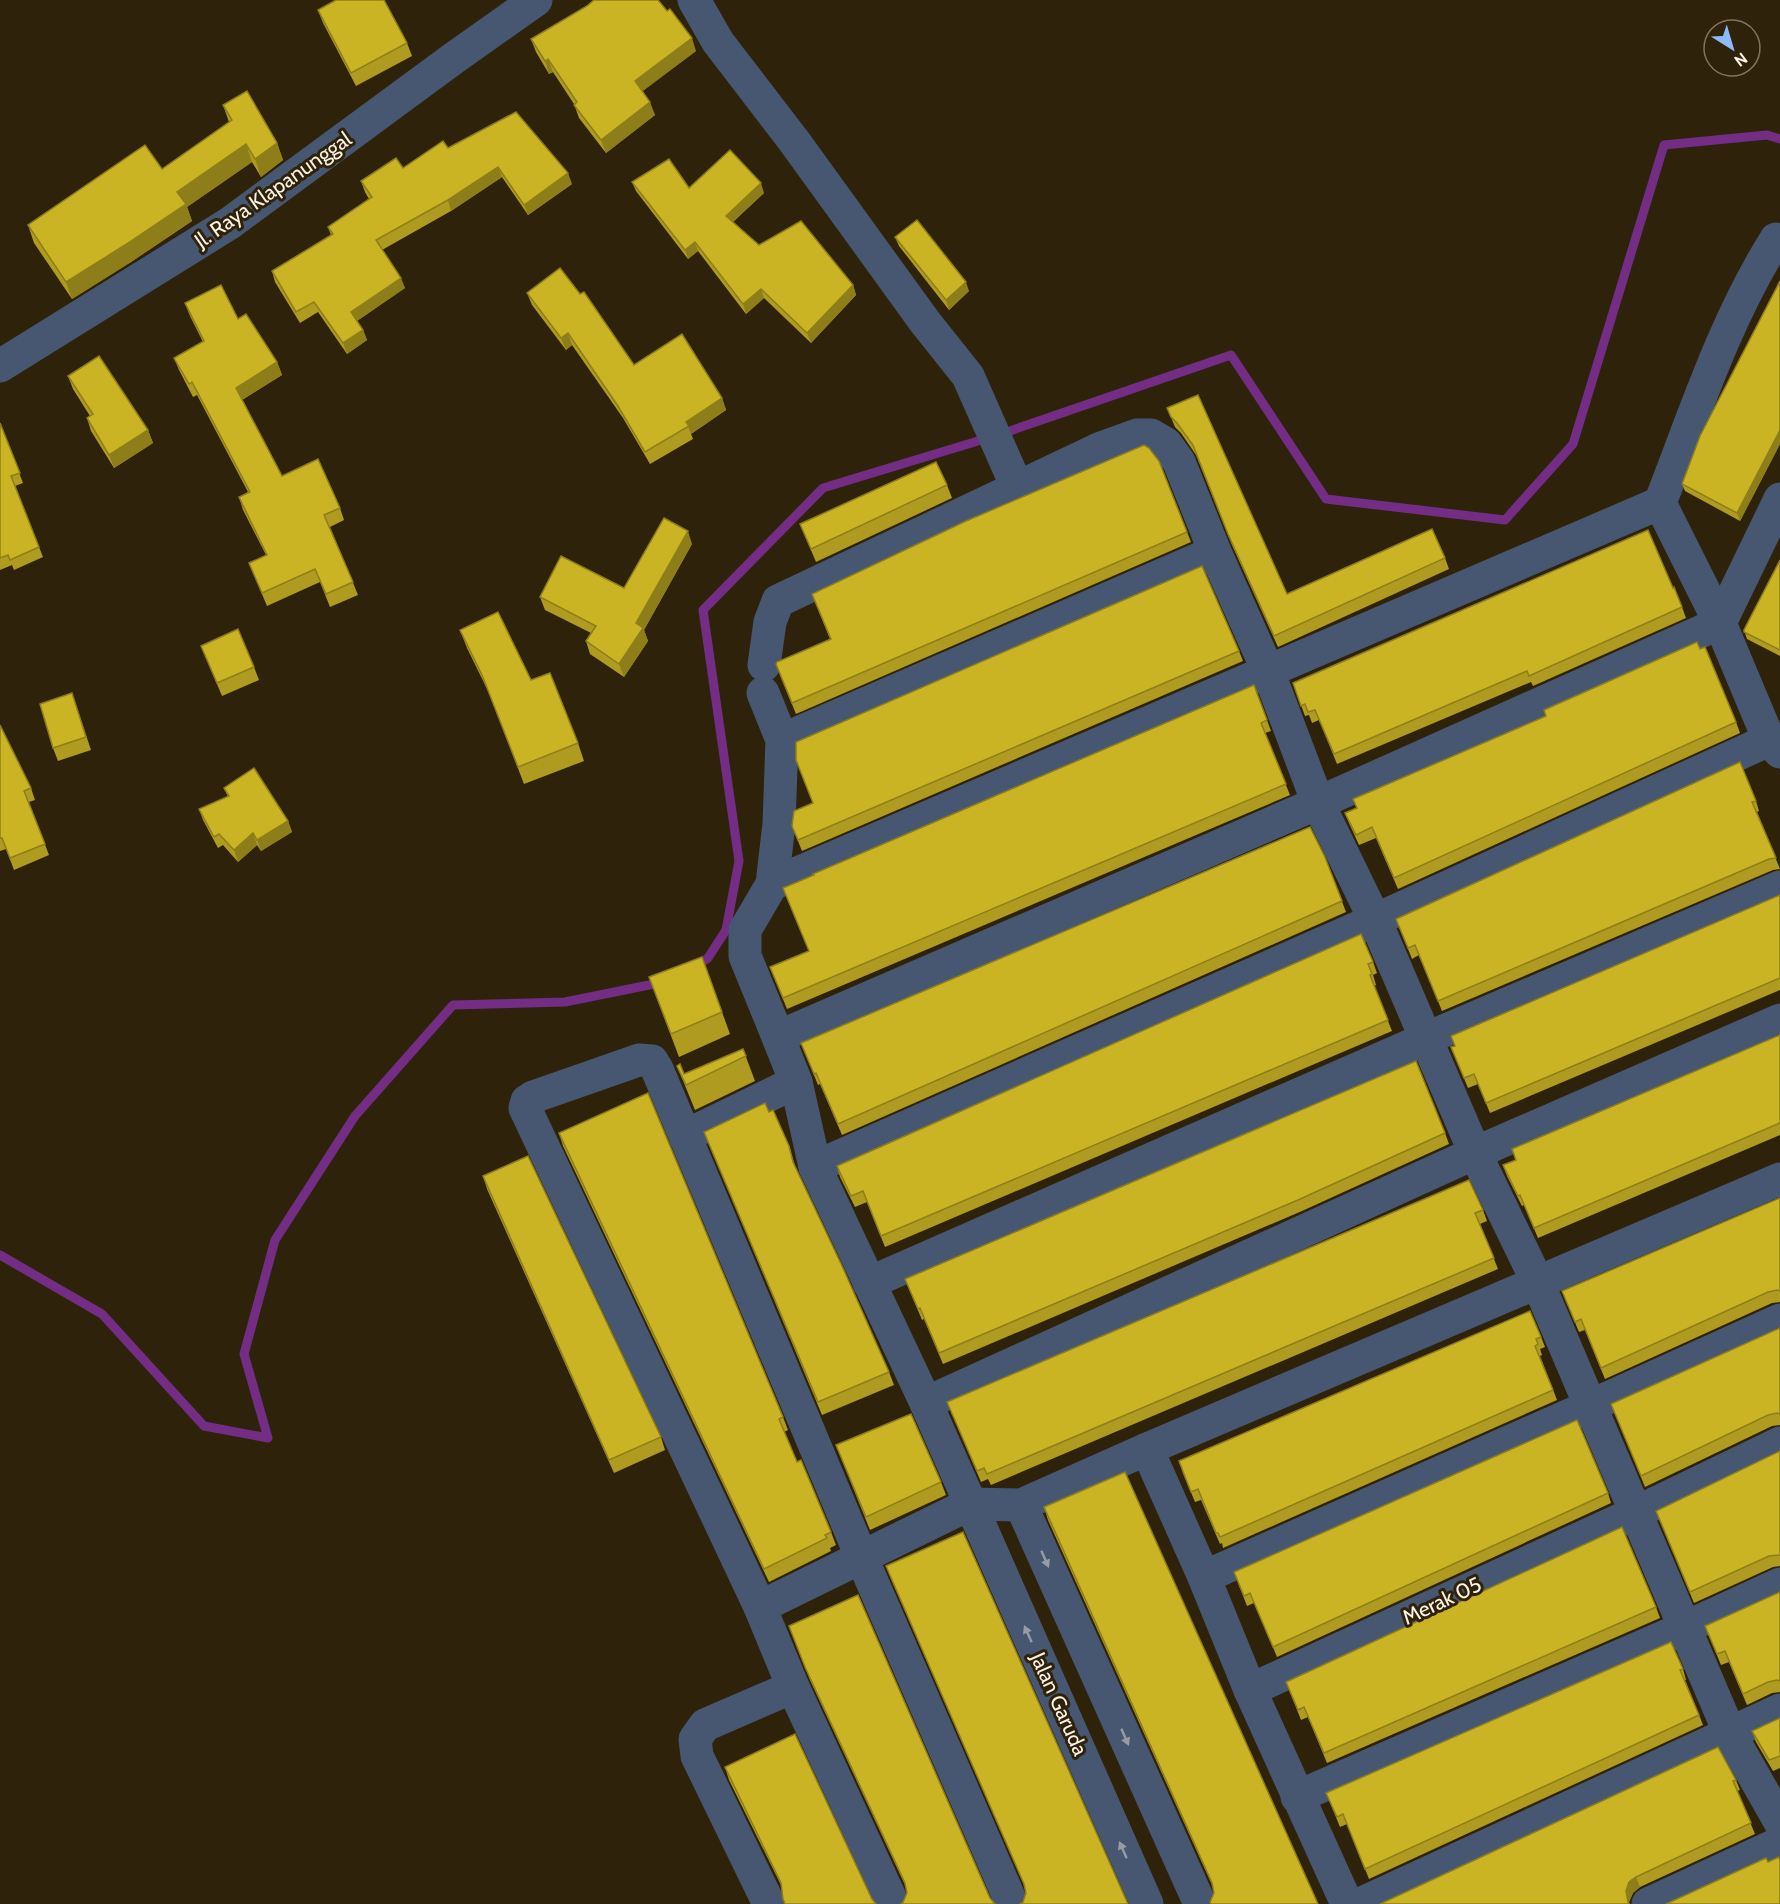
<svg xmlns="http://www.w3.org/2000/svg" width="1780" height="1904" font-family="Cabin,sans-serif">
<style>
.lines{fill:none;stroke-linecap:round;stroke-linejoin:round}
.stream{stroke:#732d84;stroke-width:9}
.minor{stroke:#475772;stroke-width:33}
.wall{fill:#af9b1f}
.shaded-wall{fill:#8e7e19}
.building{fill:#cbb424;stroke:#8e7e19;stroke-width:1.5}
.oneway{fill:#989da5}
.labels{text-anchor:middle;stroke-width:6;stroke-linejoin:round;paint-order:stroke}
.street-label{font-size:21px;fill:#fbf2e4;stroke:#2f220a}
</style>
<rect width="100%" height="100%" fill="#2f220a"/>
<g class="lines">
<g class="stream">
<path d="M 695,967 L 708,958 L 726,930 L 739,861 L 703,610 L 823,488 L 1001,434 L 1231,355 L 1326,499 L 1505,520 L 1573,444 L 1664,145 L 1767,135 L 1780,139"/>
<path d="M 0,1255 L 102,1314 L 204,1426 L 268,1438 L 244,1354 L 275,1240 L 355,1116 L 453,1005 L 565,1002 L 664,982"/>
</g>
<g class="minor">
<path d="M 694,0 L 718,42 L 794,141 L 925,322 L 968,376 L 1017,487"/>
<path d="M 0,366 L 230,223 L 454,58 L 536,0"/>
<path d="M 1660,503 L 1720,623 L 1769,740 L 1780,752"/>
<path d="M 764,665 L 770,622 L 778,601 L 1101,448 L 1137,435 L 1151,435 L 1166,444 L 1179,462 L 1215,552 L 1268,671 L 1318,803 L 1375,920 L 1475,1153 L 1538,1283 L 1730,1734 L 1780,1822"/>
<path d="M 763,693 L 782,740 L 779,824 L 772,884 L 745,930 L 745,956 L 778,1037"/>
<path d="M 782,740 L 1215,552"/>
<path d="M 772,884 L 1660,503 C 1695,413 1725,320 1776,239"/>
<path d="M 685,1136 L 796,1082"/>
<path d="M 815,1167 L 1375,920 L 1769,740"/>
<path d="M 869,1283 L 1425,1039 L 1780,887"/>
<path d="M 926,1403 L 1475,1153 L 1780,1020"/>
<path d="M 1147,1449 L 1204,1577 L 1250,1690 L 1347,1904"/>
<path d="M 1021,1505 L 1200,1904"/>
<path d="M 1204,1577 L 1590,1406 L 1780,1320"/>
<path d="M 760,1607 L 970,1504 L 1021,1505 L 1147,1449 L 1780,1179"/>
<path d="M 1250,1690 L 1635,1513 L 1780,1443"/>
<path d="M 1297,1797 L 1684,1628 L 1780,1584"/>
<path d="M 769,1904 L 697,1756 L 695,1739 L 705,1725 L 793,1687"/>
<path d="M 893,1904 L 793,1687 L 760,1607 L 525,1108 L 527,1101 L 533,1097 L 639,1060 L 652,1061 L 657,1069 L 861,1556 L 1012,1904"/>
<path d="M 1147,1904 L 926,1403 L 815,1167 L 796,1082 L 778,1037 L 1318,803 L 1720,623 L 1780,499"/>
<path d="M 1360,1904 L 1780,1710"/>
<path d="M 1648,1904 L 1780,1843"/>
</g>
</g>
<g class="wall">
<path d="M 318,10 L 407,43 L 412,56 L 356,86 L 323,23 Z"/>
<path d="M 531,39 L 696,51 L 642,91 L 655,115 L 606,153 L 579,118 L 574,104 L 553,72 L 549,74 L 536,52 Z"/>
<path d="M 223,105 L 277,143 L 283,160 L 261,177 L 252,162 L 187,207 L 192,221 L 131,262 L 72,299 L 34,243 L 28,225 L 162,169 L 229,122 Z"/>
<path d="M 448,148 L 572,184 L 528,215 L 502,177 L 451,211 L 382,250 L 405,288 L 357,321 L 363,330 L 367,340 L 347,354 L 318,312 L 300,323 L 275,282 L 272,271 L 331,235 L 328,227 L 369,199 L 365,192 L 361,181 L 403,168 Z"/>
<path d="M 632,182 L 689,188 L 764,193 L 733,222 L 759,245 L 853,285 L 856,295 L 811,343 L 764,298 L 746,314 L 698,251 L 688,259 L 636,191 Z"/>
<path d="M 895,237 L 969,291 L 949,310 L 899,246 Z"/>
<path d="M 1780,281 L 1780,444 L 1740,521 L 1685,491 L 1682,484 Z"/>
<path d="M 527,293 L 634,365 L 722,398 L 726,410 L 691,434 L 693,439 L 650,464 L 623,418 L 572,345 L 566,350 L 532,305 Z"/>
<path d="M 185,303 L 238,319 L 277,362 L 282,375 L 242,400 L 282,476 L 340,508 L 344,520 L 330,527 L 358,595 L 330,607 L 320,582 L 267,606 L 249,563 L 266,555 L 243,510 L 239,497 L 248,492 L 197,395 L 193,397 L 179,370 L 174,358 L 203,342 L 190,316 Z"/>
<path d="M 68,376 L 148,430 L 153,443 L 114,468 L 91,431 L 87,418 L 90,416 L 73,389 Z"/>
<path d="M 1198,395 L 1287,594 L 1445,558 L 1449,569 L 1278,647 L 1232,545 L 1196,455 L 1181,433 L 1175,427 L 1167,408 Z"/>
<path d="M 0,423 L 23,483 L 15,486 L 43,557 L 14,570 L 12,565 L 0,570 Z"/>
<path d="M 947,485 L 952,498 L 816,562 L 800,524 Z"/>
<path d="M 1187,532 L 1191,542 L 796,714 L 780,675 L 830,639 L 812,594 Z"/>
<path d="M 692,544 L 644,630 L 648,641 L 624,677 L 590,654 L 586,641 L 591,633 L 545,610 L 540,597 L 624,588 Z"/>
<path d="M 1780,560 L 1780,656 L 1747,639 L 1744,630 Z"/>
<path d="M 1673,588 L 1682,607 L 1686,618 L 1533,686 L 1531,682 L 1337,764 L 1319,720 L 1312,723 L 1309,715 L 1305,716 L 1293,683 Z"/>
<path d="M 460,630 L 578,743 L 584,761 L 524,784 L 489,693 L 467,648 Z"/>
<path d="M 201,646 L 254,667 L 259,680 L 222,696 Z"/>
<path d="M 1239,651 L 1243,661 L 802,851 L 792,826 L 813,803 L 796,760 Z"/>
<path d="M 1254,685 L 1271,731 L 1265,733 L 1290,795 L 787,1009 L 770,967 L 809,951 L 783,888 Z"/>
<path d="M 72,693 L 91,750 L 58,761 L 53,748 Z"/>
<path d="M 1736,722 L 1740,733 L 1398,889 L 1376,838 L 1359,845 L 1349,823 L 1345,813 Z"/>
<path d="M 0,725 L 31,788 L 35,800 L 29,802 L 49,855 L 14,870 L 6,849 L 0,851 Z"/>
<path d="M 224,788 L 288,821 L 292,832 L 261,851 L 257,845 L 238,862 L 223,845 L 218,848 L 203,820 L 199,809 L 228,797 Z"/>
<path d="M 1756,801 L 1759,811 L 1757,812 L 1780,869 L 1773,870 L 1442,1011 L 1419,955 L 1412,959 L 1396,919 Z"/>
<path d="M 1325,857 L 1346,912 L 842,1135 L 820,1084 L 818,1085 L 801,1043 Z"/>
<path d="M 1780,895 L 1780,990 L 1490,1113 L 1478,1084 L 1468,1088 L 1451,1047 Z"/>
<path d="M 702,957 L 730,1034 L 679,1057 L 649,977 Z"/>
<path d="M 1373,962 L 1377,973 L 1373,975 L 1376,985 L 1374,986 L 1392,1031 L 885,1247 L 867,1202 L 855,1207 L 840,1177 L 837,1166 Z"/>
<path d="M 1780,1035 L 1780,1135 L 1538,1238 L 1524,1205 L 1522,1206 L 1507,1176 L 1503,1165 L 1516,1160 L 1512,1149 Z"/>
<path d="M 743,1049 L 755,1081 L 695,1110 L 677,1066 L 684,1074 Z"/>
<path d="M 769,1112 L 789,1146 L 796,1169 L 889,1372 L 894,1385 L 822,1415 L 704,1132 Z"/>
<path d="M 559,1133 L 783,1417 L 788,1430 L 784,1432 L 797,1462 L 831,1532 L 836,1545 L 830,1548 L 831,1551 L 769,1582 L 563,1146 Z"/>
<path d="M 1445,1133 L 1449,1144 L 1302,1211 L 943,1364 L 924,1319 L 922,1320 L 905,1279 Z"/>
<path d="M 483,1176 L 661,1437 L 665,1450 L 614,1473 L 487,1189 Z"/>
<path d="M 1780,1198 L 1780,1302 L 1772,1303 L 1605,1379 L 1585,1330 L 1579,1332 L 1562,1291 Z"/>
<path d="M 1483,1210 L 1487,1221 L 1480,1224 L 1498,1269 L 991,1485 L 988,1479 L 981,1482 L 947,1402 Z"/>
<path d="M 1780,1328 L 1780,1425 L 1772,1426 L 1645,1487 L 1611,1404 Z"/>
<path d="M 1541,1337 L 1545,1347 L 1540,1349 L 1542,1355 L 1540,1356 L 1557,1400 L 1223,1548 L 1222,1543 L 1220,1544 L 1201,1500 L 1195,1502 L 1182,1471 Z"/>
<path d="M 836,1445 L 941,1482 L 946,1495 L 870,1530 Z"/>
<path d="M 1780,1451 L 1780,1566 L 1773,1567 L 1694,1603 L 1656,1511 Z"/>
<path d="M 1608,1493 L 1611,1503 L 1277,1657 L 1254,1603 L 1247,1606 L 1238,1583 Z"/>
<path d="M 1044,1507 L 1318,1904 L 1214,1893 L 1213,1887 L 1048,1520 Z"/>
<path d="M 886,1566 L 1128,1904 L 1023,1902 L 1026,1893 L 1025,1887 L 891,1579 Z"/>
<path d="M 1780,1592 L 1780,1692 L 1772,1693 L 1747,1705 L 1729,1662 L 1721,1665 L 1705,1626 Z"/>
<path d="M 1656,1607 L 1660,1618 L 1327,1763 L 1308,1717 L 1301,1720 L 1286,1682 Z"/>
<path d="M 789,1626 L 990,1898 L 903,1902 L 907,1893 L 906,1887 L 810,1680 Z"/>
<path d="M 1683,1669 L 1686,1680 L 1685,1680 L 1703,1725 L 1369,1879 L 1347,1824 L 1340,1827 L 1326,1793 Z"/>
<path d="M 1780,1718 L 1780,1768 L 1773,1771 L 1756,1742 L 1752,1731 Z"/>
<path d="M 725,1767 L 872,1899 L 782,1887 L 729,1780 Z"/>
<path d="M 1736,1780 L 1740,1790 L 1737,1791 L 1755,1834 L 1640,1887 L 1633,1893 L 1629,1902 L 1380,1904 Z"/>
</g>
<g class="shaded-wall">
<path d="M 692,38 L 696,51 L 639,94 L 635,81 Z"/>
<path d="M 548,59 L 553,72 L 549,74 L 545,61 Z"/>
<path d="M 650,102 L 655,115 L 606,153 L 601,140 Z"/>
<path d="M 277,143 L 283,160 L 261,177 L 255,159 Z"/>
<path d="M 246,144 L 252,162 L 187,207 L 192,221 L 131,262 L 72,299 L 66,282 L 177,192 Z"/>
<path d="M 498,167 L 502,177 L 451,211 L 448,200 Z"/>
<path d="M 568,173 L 572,184 L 528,215 L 524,205 Z"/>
<path d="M 761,183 L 764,193 L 729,225 L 726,216 Z"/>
<path d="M 695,242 L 698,251 L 688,259 L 685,250 Z"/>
<path d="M 401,278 L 405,288 L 355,322 L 351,312 Z"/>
<path d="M 966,282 L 969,291 L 949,310 L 946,300 Z"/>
<path d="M 853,285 L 856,295 L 811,343 L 807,333 Z"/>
<path d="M 761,289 L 764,298 L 746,314 L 743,304 Z"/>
<path d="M 363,330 L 367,340 L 347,354 L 343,343 Z"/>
<path d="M 568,333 L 572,345 L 566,350 L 561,338 Z"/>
<path d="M 277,362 L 282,375 L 240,401 L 236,388 Z"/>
<path d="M 722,398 L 726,410 L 691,434 L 686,422 Z"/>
<path d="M 148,430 L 153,443 L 114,468 L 109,455 Z"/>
<path d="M 1780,430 L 1780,444 L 1740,521 L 1737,513 Z"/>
<path d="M 688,531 L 692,544 L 644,630 L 648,641 L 624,677 L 619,664 L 636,623 Z"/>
<path d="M 288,821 L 292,832 L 261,851 L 257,840 Z"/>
<path d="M 253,833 L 257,845 L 238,862 L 234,850 Z"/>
<path d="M 1636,1877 L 1640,1887 L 1633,1893 L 1629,1902 L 1630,1904 L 1628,1904 L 1626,1891 L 1629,1882 Z"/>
</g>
<g class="building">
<path d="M 336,0 L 384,0 L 407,43 L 351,73 L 318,10 Z"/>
<path d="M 594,0 L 658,0 L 667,11 L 670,9 L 692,38 L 635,81 L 650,102 L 601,140 L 574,105 L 577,102 L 548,59 L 545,61 L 531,39 L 587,6 Z"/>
<path d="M 247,91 L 277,143 L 255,159 L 246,144 L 177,192 L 186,204 L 125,245 L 66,282 L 28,225 L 145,145 L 162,169 L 232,120 L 223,105 Z"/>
<path d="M 516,112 L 568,173 L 524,205 L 498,167 L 448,200 L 376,240 L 401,278 L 351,312 L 363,330 L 343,343 L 314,302 L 296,312 L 272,271 L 333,234 L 328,227 L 372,197 L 361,181 L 396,158 L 403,168 L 443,141 L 448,148 Z"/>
<path d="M 730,150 L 761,183 L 726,216 L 759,245 L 801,221 L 853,285 L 807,333 L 761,289 L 743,304 L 695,242 L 685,250 L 632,182 L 669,159 L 689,188 Z"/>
<path d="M 917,220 L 966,282 L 946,300 L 895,237 Z"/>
<path d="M 560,268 L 580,294 L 584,292 L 634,365 L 682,334 L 722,398 L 686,422 L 689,426 L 645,452 L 618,406 L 568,333 L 561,338 L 527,293 Z"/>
<path d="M 1780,281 L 1780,430 L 1737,513 L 1682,484 L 1700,436 Z"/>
<path d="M 221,285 L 238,319 L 246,314 L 277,362 L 236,388 L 282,476 L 318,459 L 340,508 L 324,515 L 353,582 L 326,594 L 315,569 L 262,593 L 249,563 L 267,555 L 239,497 L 250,492 L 192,382 L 189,384 L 174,358 L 204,341 L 185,303 Z"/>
<path d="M 99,356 L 148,430 L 109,455 L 87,418 L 93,414 L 68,376 Z"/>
<path d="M 1198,395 L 1287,594 L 1432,529 L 1445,558 L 1274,636 L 1228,534 L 1193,445 L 1177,423 L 1171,417 L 1167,408 Z"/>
<path d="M 0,423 L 20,473 L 11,476 L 39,547 L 10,560 L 8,555 L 0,558 Z"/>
<path d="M 1144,445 L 1149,448 L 1159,461 L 1187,532 L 792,703 L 776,664 L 777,662 L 831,639 L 812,594 L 966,521 Z"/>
<path d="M 936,462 L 947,485 L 811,549 L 800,524 Z"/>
<path d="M 664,518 L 688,531 L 636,623 L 643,628 L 619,664 L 586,641 L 596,626 L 540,597 L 561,556 L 624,588 Z"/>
<path d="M 1648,530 L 1673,588 L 1674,587 L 1682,607 L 1529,676 L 1527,671 L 1334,754 L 1315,710 L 1308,712 L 1305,704 L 1301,706 L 1293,683 Z"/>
<path d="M 1780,560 L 1780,650 L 1744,632 L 1744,630 Z"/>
<path d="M 1202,566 L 1239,651 L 798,840 L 792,826 L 794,811 L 813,803 L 796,760 L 796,742 Z"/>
<path d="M 498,612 L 531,680 L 550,673 L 578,743 L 518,767 L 482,675 L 460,630 Z"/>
<path d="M 238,629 L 254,667 L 217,683 L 201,646 Z"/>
<path d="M 1697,642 L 1700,649 L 1705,647 L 1736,722 L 1394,878 L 1372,827 L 1356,835 L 1345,813 L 1357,808 L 1353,799 L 1546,716 L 1544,710 Z"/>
<path d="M 1254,685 L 1267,720 L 1261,723 L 1286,784 L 783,998 L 770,967 L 809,951 L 783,888 L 814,875 L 813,874 Z"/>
<path d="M 72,693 L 86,737 L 53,748 L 40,704 Z"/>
<path d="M 0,725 L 31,788 L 24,791 L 45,844 L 10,858 L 2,838 L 0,838 Z"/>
<path d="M 1740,762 L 1756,801 L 1752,802 L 1776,858 L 1769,859 L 1438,1001 L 1415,945 L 1408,948 L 1396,919 Z"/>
<path d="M 254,768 L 288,821 L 257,840 L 253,833 L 234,850 L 219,834 L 214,837 L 199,809 L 229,796 L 224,788 Z"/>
<path d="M 1310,827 L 1325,857 L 1342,901 L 838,1124 L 816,1073 L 814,1074 L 801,1043 Z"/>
<path d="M 1780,895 L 1780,978 L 1486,1103 L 1474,1074 L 1464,1078 L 1451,1047 L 1455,1046 L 1451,1036 Z"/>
<path d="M 1361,934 L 1373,962 L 1368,964 L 1372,974 L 1370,975 L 1388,1020 L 881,1236 L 863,1191 L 851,1196 L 837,1166 Z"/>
<path d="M 702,957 L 722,1012 L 671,1034 L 649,977 Z"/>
<path d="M 1780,1035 L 1780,1123 L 1534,1228 L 1520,1195 L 1518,1196 L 1503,1165 L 1516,1160 L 1512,1149 Z"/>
<path d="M 743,1049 L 746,1056 L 686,1085 L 677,1066 L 680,1064 L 684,1074 Z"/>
<path d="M 1416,1061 L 1445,1133 L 1298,1200 L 939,1353 L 920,1308 L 918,1309 L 905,1279 Z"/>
<path d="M 648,1093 L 783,1417 L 779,1419 L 797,1462 L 801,1460 L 831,1532 L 825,1535 L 827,1538 L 764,1569 L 559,1133 Z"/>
<path d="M 765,1103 L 769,1112 L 773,1110 L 789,1146 L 793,1162 L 843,1268 L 889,1372 L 818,1402 L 704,1132 Z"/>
<path d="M 528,1156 L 661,1437 L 609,1460 L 483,1176 Z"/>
<path d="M 1469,1180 L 1483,1210 L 1475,1213 L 1494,1258 L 987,1474 L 984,1468 L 977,1471 L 947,1402 Z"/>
<path d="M 1780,1198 L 1780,1291 L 1777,1290 L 1768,1292 L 1601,1368 L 1581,1319 L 1575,1322 L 1562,1291 Z"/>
<path d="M 1530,1311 L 1541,1337 L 1536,1339 L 1538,1344 L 1535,1346 L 1553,1390 L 1220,1537 L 1218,1533 L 1216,1533 L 1198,1489 L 1191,1492 L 1179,1461 Z"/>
<path d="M 1780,1328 L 1780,1414 L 1777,1413 L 1768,1415 L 1641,1476 L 1611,1404 Z"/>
<path d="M 911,1414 L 941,1482 L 866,1517 L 836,1445 Z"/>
<path d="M 1577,1420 L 1608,1493 L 1273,1647 L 1250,1593 L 1244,1596 L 1234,1572 Z"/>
<path d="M 1780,1451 L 1780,1555 L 1769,1556 L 1690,1592 L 1656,1511 Z"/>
<path d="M 1125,1472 L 1318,1904 L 1211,1904 L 1210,1902 L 1214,1893 L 1212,1883 L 1044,1507 Z"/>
<path d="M 1622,1527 L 1656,1607 L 1324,1753 L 1304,1707 L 1298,1710 L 1286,1682 Z"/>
<path d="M 963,1532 L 1128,1904 L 1020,1904 L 1023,1902 L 1026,1893 L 1024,1884 L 886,1566 Z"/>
<path d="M 1780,1592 L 1780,1681 L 1777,1680 L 1768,1682 L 1743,1694 L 1725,1651 L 1717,1654 L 1705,1626 Z"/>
<path d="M 858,1595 L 990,1898 L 995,1904 L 901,1904 L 903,1902 L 907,1893 L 905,1883 L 805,1667 L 789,1626 Z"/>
<path d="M 1671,1642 L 1683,1669 L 1680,1670 L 1699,1715 L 1365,1869 L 1343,1814 L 1337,1817 L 1326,1793 Z"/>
<path d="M 1780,1718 L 1780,1756 L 1769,1760 L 1752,1731 Z"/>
<path d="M 795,1734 L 872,1899 L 876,1904 L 785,1904 L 783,1899 L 781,1883 L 725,1767 Z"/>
<path d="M 1718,1747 L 1736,1780 L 1733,1781 L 1751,1823 L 1636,1877 L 1629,1882 L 1626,1891 L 1628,1902 L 1629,1904 L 1380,1904 Z"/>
<path d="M 1779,1857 L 1780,1860 L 1780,1904 L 1666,1904 L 1766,1858 L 1768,1862 Z"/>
</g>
<defs><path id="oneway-solid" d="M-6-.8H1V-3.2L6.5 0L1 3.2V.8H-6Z" transform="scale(1.5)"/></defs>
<g class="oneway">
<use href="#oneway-solid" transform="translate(1045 1559) rotate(66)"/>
<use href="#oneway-solid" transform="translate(1028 1634) rotate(-114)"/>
<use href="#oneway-solid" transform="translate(1125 1737) rotate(66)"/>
<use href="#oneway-solid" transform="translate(1123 1850) rotate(-114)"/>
</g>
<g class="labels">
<g class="street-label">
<text transform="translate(273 190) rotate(-35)" y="7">Jl. Raya Klapanunggal</text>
<text transform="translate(1442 1601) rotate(-25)" y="7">Merak 05</text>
<text transform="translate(1059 1704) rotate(66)" y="7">Jalan Garuda</text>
</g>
</g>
<g transform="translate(1732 48) rotate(143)"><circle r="28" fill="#2f220a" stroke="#817561" stroke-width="1.5"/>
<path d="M0-4.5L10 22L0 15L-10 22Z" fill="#8eb9fd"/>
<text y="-9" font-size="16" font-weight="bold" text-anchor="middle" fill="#fbf2e4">N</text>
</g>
</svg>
